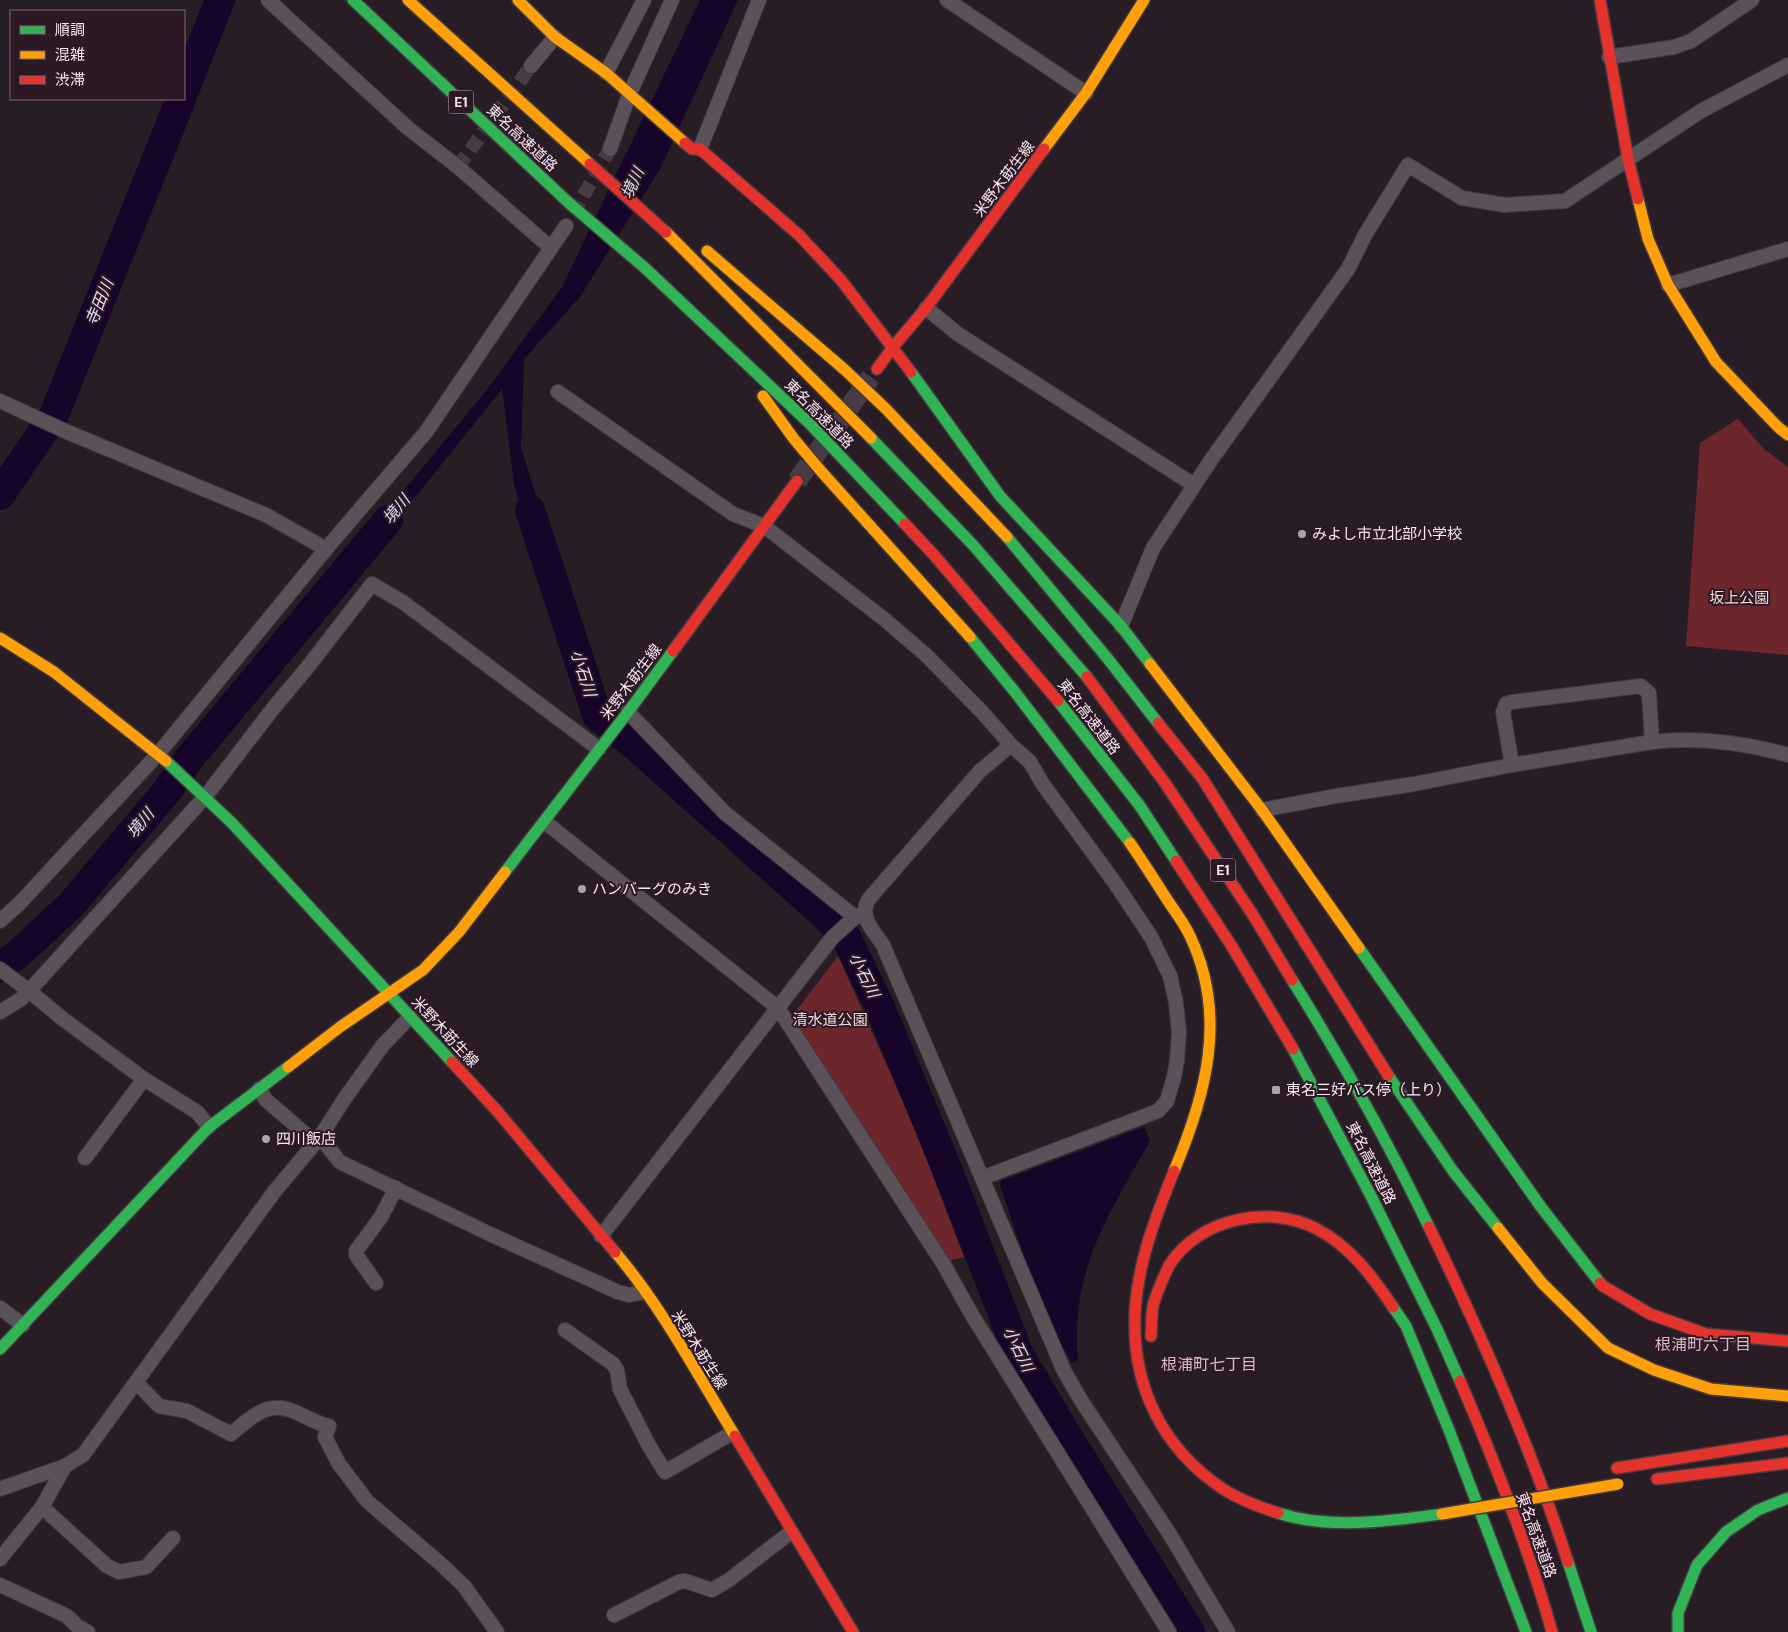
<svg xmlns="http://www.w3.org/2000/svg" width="1788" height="1632" font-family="'DM Sans','Noto Sans JP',sans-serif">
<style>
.green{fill:#6d272c}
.water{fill:#160529}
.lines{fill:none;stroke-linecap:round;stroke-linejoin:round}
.river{stroke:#160529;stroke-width:30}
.street-tunnel{stroke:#473b44;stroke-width:14;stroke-dasharray:14 7;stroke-linecap:butt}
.secondary-tunnel{stroke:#473b44;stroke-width:20;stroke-dasharray:20 10;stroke-linecap:butt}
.street-casing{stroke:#42393f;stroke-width:16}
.fast-casing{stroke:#42393f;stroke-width:14}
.slow-casing{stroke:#42393f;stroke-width:14}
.jam-casing{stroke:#42393f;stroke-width:14}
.street{stroke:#5a5258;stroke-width:14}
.fast{stroke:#30b455;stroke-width:11}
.slow{stroke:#ff9f0a;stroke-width:11}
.jam{stroke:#e5322d;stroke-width:11}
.fast-bridge-casing{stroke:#42393f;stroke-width:14;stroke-linecap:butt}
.slow-bridge-casing{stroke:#42393f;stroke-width:14;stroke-linecap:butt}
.jam-bridge-casing{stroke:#42393f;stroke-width:14;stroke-linecap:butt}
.fast-bridge{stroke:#30b455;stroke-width:11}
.slow-bridge{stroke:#ff9f0a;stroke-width:11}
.jam-bridge{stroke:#e5322d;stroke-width:11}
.poi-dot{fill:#afa1aa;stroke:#2d1826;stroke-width:2}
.labels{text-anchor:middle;stroke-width:4;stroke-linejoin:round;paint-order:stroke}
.shield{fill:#2d1826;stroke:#baaab4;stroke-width:1}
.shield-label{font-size:14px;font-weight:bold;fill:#f7e8f1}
.street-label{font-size:15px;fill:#f7e8f1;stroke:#2d1826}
.poi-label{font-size:15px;fill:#f7e8f1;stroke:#2d1826;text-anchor:start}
.park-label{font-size:15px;fill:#f3d7d6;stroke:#2d1826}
.water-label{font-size:16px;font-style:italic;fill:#e4ddf4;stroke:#2d1826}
.neighbourhood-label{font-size:16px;fill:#d7bbcd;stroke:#2d1826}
</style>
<rect width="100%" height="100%" fill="#281d25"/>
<g class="green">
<path d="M 1738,419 L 1764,449 L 1788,467 L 1788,655 L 1686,646 L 1700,443 Z"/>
<path d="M 838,956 L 912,1122 L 964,1257 L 948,1261 L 793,1023 L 796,1011 Z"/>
</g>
<g class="water">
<path d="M 700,0 L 738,0 L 660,169 L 580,297 L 524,359 L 521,448 L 552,545 L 535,552 L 514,484 L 502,389 L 369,555 L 357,547 L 485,392 L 562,287 Z"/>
<path d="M 1144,1127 L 1150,1141 C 1108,1216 1070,1270 1078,1361 L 1072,1363 C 1039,1309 1021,1246 1000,1186 L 1001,1181 Z"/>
</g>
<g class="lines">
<g class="river">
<path d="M 184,91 L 220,0"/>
<path d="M 0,495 L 54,415 L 181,99"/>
<path d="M 530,510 L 597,715 L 639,749 L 820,911 L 846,937 L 879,1005 L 947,1169 L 1019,1355 L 1069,1439 L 1190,1632"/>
<path d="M 0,968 L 19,953 L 70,906 L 167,791 L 188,760 L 388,520"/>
</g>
<g class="street-tunnel">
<path d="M 458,167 L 531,66"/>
<path d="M 573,214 L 610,149"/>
</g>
<path class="secondary-tunnel" d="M 797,481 L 871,377"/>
<defs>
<g id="street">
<path d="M 268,0 L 409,129 L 458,167 L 551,248"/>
<path d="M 947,0 L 1086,93"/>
<path d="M 1609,57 L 1674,47 L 1691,41 L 1752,0"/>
<path d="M 531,66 L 555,37"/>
<path d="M 606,73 L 644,0"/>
<path d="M 610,149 L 629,95 L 672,0"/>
<path d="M 700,149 L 759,0"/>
<path d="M 1668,285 L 1788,249"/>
<path d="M 926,308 L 958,334 L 1194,485"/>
<path d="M 558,392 L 733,514 L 764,526 L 884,619 L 926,655 L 982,712 L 1011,745 L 1030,762 L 1042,783 L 1115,883 L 1151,937 L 1170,976 L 1176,1003 L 1179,1032 L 1177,1061 L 1174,1077 L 1167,1101 L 1158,1111 L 982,1178"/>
<path d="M 0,401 L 65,431 L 266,515 L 326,549"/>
<path d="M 1121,626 L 1153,548 L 1211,460 L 1348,269 L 1365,235 L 1408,165 L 1462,198 L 1505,205 L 1565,201 L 1701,111 L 1788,65"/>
<path d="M 628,712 L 725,813 L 855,917"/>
<path d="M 1011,745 L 980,771 L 868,900 C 859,918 874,931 883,945 L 1064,1371 L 1082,1402 L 1169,1533 L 1228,1632"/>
<path d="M 1512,765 L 1503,712 L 1506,704 L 1512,702 L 1641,686 L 1649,693 L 1652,742"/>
<path d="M 1262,810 L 1336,796 L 1414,784 L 1512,765 L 1652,742 C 1696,737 1745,743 1788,755"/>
<path d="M 545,822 L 778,1008 L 944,1265 L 972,1315 L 1169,1632"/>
<path d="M 0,921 L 19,904 L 158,754 L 326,549 L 426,432 L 566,226"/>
<path d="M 0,969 L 29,991 L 63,1019 L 144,1079 L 197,1112 L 209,1127"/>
<path d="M 0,1012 L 21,999 L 29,991 L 205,797 L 275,706 L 307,668 L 372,584 L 404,603 L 599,749"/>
<path d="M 259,1089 L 266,1100 L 316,1143"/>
<path d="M 320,1137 L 340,1162 L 492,1235 L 618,1292 L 629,1295 L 645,1292"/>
<path d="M 85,1158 L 144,1079"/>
<path d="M 601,1236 L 832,938 L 855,917 L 865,913"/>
<path d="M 376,1283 L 356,1255 L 356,1251 L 381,1217 L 396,1188"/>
<path d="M 0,1308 L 23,1325"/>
<path d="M 565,1330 L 613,1364 L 617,1370 L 620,1389 L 648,1444 L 665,1472 L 732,1433"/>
<path d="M 136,1382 L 159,1406 L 187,1411 L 231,1434 C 249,1419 267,1400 293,1411 C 305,1416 315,1423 329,1426 L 325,1437 L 339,1464 L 367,1501 L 442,1565 L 464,1586 L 497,1632"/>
<path d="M 0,1489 L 65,1466 L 83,1455 L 274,1192 L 320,1137 L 345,1098 L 383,1045 L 410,1017"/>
<path d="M 42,1507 L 107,1566 L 119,1572 L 146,1567 L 173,1538"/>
<path d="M 0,1559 L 42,1507 L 65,1466"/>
<path d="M 0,1585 L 67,1616 L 77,1626 L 88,1632"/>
<path d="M 614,1615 L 679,1582 L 685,1581 L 712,1590 L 729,1580 L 791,1532"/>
</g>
<g id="fast">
<path d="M 353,0 L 569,203"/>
<path d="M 645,268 L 809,423 L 905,524"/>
<path d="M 911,372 L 1000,496 L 1121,626 L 1150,664"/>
<path d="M 871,438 L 973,545 L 1087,677"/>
<path d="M 1007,537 L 1108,659 L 1158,723"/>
<path d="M 970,637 L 1015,692 L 1130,843"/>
<path d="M 1058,701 L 1140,806 L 1176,861"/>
<path d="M 166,761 L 232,823 L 452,1062"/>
<path d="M 505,872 L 628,712 L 673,651"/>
<path d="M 1359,948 L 1541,1207 L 1600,1283"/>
<path d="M 1292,980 C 1342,1060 1388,1142 1429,1227"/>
<path d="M 1293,1049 L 1371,1196 L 1437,1329 L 1460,1381"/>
<path d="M 1388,1075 L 1453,1171 L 1498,1228"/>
<path d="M 1393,1307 L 1406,1326 L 1449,1430 L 1526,1632"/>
<path d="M 0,1349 L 209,1127 L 288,1067"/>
<path d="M 1278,1513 C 1329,1530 1390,1521 1442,1514"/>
<path d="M 1568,1562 L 1591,1632"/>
<path d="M 1678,1632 L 1678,1613 L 1697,1565 L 1726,1532 L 1758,1510 L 1788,1498"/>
</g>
<g id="slow">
<path d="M 408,0 L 590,164"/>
<path d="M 518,0 L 555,37 L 606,73 L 685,143"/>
<path d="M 1044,149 L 1086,93 L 1144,0"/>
<path d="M 1638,199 L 1648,239 L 1668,285 L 1716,362 L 1778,427 L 1788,435"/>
<path d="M 666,232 L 871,438"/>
<path d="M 707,251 L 845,370 L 886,409 L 1007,537"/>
<path d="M 763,396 L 794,439 L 820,470 L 970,637"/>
<path d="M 0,638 L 54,672 L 166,761"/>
<path d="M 1150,664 L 1262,810 L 1359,948"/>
<path d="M 1130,843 C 1144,863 1157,884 1170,904 C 1177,914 1185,925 1190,936 C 1228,1016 1206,1095 1174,1171"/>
<path d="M 288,1067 L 340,1027 L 423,970 L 459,932 L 505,872"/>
<path d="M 1498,1228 L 1542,1283 L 1608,1348 L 1654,1370 L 1711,1389 L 1788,1396"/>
<path d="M 615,1252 C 662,1307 697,1374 735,1436"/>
</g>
<g id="jam">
<path d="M 1600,0 L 1628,159 L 1638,199"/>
<path d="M 685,143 L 692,149 L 700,149 L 799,235 L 841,280 L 911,372"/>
<path d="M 877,369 L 893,347 L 926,308 L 1044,149"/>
<path d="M 905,524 L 934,555 L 1058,701"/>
<path d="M 673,651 L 797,481"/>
<path d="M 1087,677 L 1165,783 L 1253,915 L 1292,980"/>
<path d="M 1158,723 L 1202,778 L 1388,1075"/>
<path d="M 1176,861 L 1231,945 L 1293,1049"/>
<path d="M 452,1062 L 498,1112 L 615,1252"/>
<path d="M 1174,1171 C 1156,1216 1137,1264 1135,1314 C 1132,1386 1162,1448 1223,1489 C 1240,1500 1259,1507 1278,1513"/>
<path d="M 1429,1227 C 1482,1336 1531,1447 1568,1562"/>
<path d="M 1600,1283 L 1603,1286 L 1650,1314 L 1706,1334 L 1788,1341"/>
<path d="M 1151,1336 C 1152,1326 1151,1315 1153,1306 C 1155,1297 1166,1271 1170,1264 C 1200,1218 1270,1204 1317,1229 C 1351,1247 1372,1276 1393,1307"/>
<path d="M 1460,1381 C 1495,1462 1528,1546 1552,1632"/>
<path d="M 735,1436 L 853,1632"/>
<path d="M 1617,1468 L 1788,1441"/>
<path d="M 1657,1479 L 1788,1463"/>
</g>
</defs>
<use href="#street" class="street-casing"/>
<use href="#fast" class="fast-casing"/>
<use href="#slow" class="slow-casing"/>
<use href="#jam" class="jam-casing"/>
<use href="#street" class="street"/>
<use href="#fast" class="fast"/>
<use href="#slow" class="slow"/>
<use href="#jam" class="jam"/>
<defs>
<path id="fast-bridge" d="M 569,203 L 645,268"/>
<path id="slow-bridge" d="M 1442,1514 L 1618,1484"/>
<path id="jam-bridge" d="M 590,164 L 666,232"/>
</defs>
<use href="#fast-bridge" class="fast-bridge-casing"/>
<use href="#slow-bridge" class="slow-bridge-casing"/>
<use href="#jam-bridge" class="jam-bridge-casing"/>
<use href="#fast-bridge" class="fast-bridge"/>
<use href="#slow-bridge" class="slow-bridge"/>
<use href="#jam-bridge" class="jam-bridge"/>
</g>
<g class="poi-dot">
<circle cx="1302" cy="534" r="5"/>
<circle cx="582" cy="889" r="5"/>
<rect x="1271" y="1085" width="10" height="10" rx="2.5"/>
<circle cx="266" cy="1139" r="5"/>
</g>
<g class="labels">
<g class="shield">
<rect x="448.5" y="90.5" width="25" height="23" rx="4"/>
<rect x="1210.5" y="858.5" width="25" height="23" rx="4"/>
</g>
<g class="shield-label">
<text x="461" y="107">E1</text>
<text x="1223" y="875">E1</text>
</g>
<g class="street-label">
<text transform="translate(522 138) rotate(43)" y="5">東名高速道路</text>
<text transform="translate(1004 179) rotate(-53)" y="5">米野木莇生線</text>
<text transform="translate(819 414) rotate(45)" y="5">東名高速道路</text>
<text transform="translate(631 682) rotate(-53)" y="5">米野木莇生線</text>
<text transform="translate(1089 717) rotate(52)" y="5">東名高速道路</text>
<text transform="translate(445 1032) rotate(47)" y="5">米野木莇生線</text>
<text transform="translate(1371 1163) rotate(63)" y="5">東名高速道路</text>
<text transform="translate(699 1350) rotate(58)" y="5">米野木莇生線</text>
<text transform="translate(1536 1535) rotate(70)" y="5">東名高速道路</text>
</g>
<g class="poi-label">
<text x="1312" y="539">みよし市立北部小学校</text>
<text x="592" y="894">ハンバーグのみき</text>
<text x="1286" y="1095">東名三好バス停（上り）</text>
<text x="276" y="1144">四川飯店</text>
</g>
<g class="park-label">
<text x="1739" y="603">坂上公園</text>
<text x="830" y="1025">清水道公園</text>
</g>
<g class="water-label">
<text transform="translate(632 183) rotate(-65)" y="6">境川</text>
<text transform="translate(99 302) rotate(-68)" y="6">寺田川</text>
<text transform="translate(396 509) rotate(-50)" y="6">境川</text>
<text transform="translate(584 673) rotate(72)" y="6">小石川</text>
<text transform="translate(140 823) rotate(-50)" y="6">境川</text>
<text transform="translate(865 975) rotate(64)" y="6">小石川</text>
<text transform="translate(1019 1349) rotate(64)" y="6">小石川</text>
</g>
<g class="neighbourhood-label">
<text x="1703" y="1350">根浦町六丁目</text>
<text x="1209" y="1370">根浦町七丁目</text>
</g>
</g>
<rect x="10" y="10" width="175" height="90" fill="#2d1826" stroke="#7e6b77"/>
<rect x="20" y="26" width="25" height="8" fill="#30b455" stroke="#7e6b77"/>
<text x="55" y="35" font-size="15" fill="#f7e8f1">順調</text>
<rect x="20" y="51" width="25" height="8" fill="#ff9f0a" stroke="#7e6b77"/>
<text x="55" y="60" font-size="15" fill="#f7e8f1">混雑</text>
<rect x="20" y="76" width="25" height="8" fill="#e5322d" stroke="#7e6b77"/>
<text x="55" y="85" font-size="15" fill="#f7e8f1">渋滞</text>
</svg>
